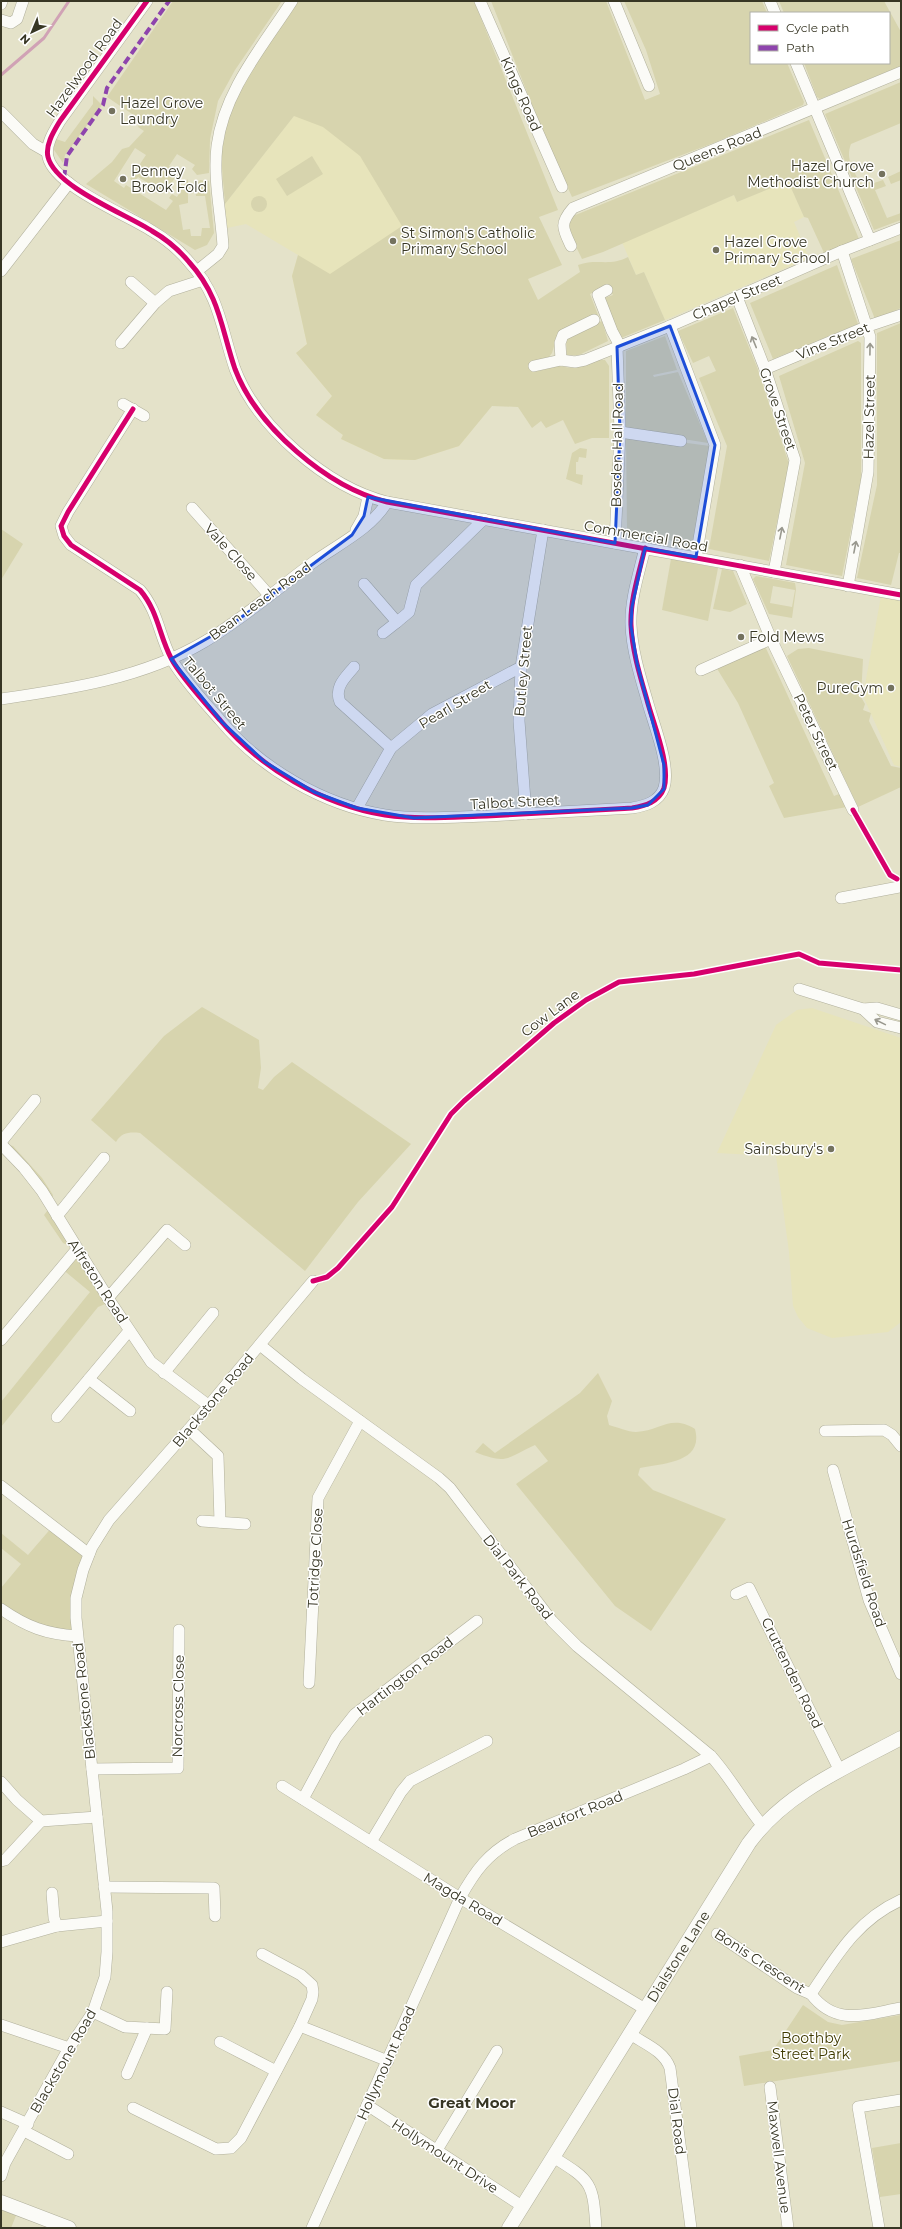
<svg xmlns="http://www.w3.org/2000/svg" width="902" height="2229" font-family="Montserrat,sans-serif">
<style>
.built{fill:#e7e4bb}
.green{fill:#d7d4ae;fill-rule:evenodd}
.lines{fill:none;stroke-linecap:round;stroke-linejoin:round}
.stream{stroke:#d0a2b5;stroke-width:3}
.minor-casing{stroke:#b1b09c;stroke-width:12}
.tertiary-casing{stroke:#b1b09c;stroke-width:15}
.minor{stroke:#fbfbf7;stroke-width:11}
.tertiary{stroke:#fbfbf7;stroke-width:14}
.quiet{stroke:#8e44ad;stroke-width:4;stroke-dasharray:8 4;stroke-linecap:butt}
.cycleway-casing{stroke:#fff;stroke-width:8}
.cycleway{stroke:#d6006c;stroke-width:5}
.oneway{stroke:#99988e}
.marked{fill:#1d4ed8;fill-opacity:0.2;stroke:#1d4ed8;stroke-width:3;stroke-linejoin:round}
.poi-dot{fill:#74725e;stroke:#fff;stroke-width:1.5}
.labels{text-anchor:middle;stroke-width:3;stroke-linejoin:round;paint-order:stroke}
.street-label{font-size:14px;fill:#373624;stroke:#fff}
.poi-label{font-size:14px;fill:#373624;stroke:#fff;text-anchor:start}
.park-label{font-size:14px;fill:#3f3a00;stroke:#fff}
.neighbourhood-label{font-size:15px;font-weight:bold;fill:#373624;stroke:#fff}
</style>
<rect width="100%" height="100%" fill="#e4e2c9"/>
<g class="built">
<path d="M 307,99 L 528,279 L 538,301 L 470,433 L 459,446 L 415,460 L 398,460 L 384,459 L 341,439 L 343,435 L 316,415 L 332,396 L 296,353 L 307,344 L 292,276 L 298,255 L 246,224 L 227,228 L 225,204 Z"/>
<path d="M 788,180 L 804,217 L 794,222 L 809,258 L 665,320 L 644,272 L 636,275 L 622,242 L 734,195 L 737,202 Z"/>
<path d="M 881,596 L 901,600 L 901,767 L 894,765 L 863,696 Z"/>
<path d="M 812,1008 L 901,1038 L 901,1322 L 888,1332 L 832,1338 L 807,1328 L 798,1317 L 793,1306 L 789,1252 L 776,1156 L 717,1153 L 776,1025 L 797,1010 Z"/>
</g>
<g class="green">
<path d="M 173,1 L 282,1 L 235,70 L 218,101 L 210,139 L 209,173 L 197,175 L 192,169 L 195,165 L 177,154 L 169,166 L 178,173 L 165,193 L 138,177 L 134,182 L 130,179 L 146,155 L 135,148 L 114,181 L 124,188 L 126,185 L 166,210 L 173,201 L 169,198 L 172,194 L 177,197 L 188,179 L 188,203 L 179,205 L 183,230 L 190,229 L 191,236 L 201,236 L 202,228 L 210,228 L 205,196 L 196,196 L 195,187 L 200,180 L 209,181 L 214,233 L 207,245 L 195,250 L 86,184 L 112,162 L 122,149 L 129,147 L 144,131 L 138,127 L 141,120 L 107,97 Z"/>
<path d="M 297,1 L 474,1 L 558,210 L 539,217 L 562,265 L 528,279 L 538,300 L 580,272 L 578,265 C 598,258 609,267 628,257 L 636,275 L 644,272 L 665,320 L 621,338 L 602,299 L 613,295 L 607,286 L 590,294 L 598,315 L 578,324 L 555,343 L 552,353 L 548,358 L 532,369 L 534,372 L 559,366 L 571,368 L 583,366 L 597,360 L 605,360 L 609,366 L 609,438 L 592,438 L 575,444 L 563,420 L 546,428 L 541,421 L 532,428 L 518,407 L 492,406 L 459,446 L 415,460 L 384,459 L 341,439 L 343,435 L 316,415 L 332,396 L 296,353 L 307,344 L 292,276 L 298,255 L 330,274 L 402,226 L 360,156 L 323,127 L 294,116 L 225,204 L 221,156 L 229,111 L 255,66 Z"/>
<path d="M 491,1 L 606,1 L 645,100 L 660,94 L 646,50 L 624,1 L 762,1 L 767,13 L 751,13 L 751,63 L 787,63 L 804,102 L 803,105 L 716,142 L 572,197 L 542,130 Z"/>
<path d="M 779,1 L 884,1 L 901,32 L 901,66 L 820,99 L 817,97 L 804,63 L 889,63 L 889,13 L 784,13 Z"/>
<path d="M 901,82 L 901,123 L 851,144 C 845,159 854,171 861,184 L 872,179 L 874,183 L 883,180 L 886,186 L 875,190 L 887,218 L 901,213 L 901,220 L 874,230 L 825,114 Z"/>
<path d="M 93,96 L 102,105 L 65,155 L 63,163 L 52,147 L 56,139 L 65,142 L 93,104 Z"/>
<path d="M 809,120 L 859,239 L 825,255 L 808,218 L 804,217 L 788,181 L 737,202 L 734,195 L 603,252 L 582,259 L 567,228 L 568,222 L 573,216 Z"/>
<path d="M 312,156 L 323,174 L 287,196 L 276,179 Z"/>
<path d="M 901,171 L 901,180 L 891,184 L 888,177 Z"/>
<circle cx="259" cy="204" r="8"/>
<path d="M 901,240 L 901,308 L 875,319 L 851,259 Z"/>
<path d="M 837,265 L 858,324 L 773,359 L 750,303 Z"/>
<path d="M 733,308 L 757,367 L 789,464 L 769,561 L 709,549 L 727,446 L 699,378 L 716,371 L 709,356 L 693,363 L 678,331 Z"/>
<path d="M 602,321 L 608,341 L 579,355 L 567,355 L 566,337 Z"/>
<path d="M 901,323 L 901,553 L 899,553 L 891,585 L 857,578 L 877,485 L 877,333 Z"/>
<path d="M 665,336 L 677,370 L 653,375 L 654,377 L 678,372 L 708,443 L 626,430 L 626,351 Z"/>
<path d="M 858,341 L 861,343 L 861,479 L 842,576 L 786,565 L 805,463 L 779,376 Z"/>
<path d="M 626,435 L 710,446 L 700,514 L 692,545 L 627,531 Z"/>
<path d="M 580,448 L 587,449 L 586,458 L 579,457 L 578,462 L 576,462 L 576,474 L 583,475 L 582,485 L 566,479 L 572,453 Z"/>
<path d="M 1,529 L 23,544 L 1,580 Z"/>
<path d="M 671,559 L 718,568 L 708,621 L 662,610 Z"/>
<path d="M 722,569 L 733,571 L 747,604 L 730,612 L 713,609 Z"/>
<path d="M 756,576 L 795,583 L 796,589 L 792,618 L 769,614 L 753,579 ZM 773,586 L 795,590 L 792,607 L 770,603 Z"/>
<path d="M 764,644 L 834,796 L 839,794 L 847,807 L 784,818 L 769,786 L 774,783 L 738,703 L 716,667 Z"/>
<path d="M 809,648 L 863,659 L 861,697 L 865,704 L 863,710 L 871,713 L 869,721 L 891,766 L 901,768 L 901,787 L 858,807 L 787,656 L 798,649 Z"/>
<path d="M 202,1007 L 259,1040 L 261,1068 L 258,1088 L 263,1090 L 274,1077 L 292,1062 L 411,1144 L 358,1202 L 305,1271 L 140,1133 C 130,1132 122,1132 116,1142 L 91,1120 L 164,1036 Z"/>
<path d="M 1,1143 L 13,1146 L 42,1178 L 53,1195 L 51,1206 L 110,1302 L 98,1307 L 1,1427 L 1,1402 L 90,1292 L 61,1268 L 76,1249 L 63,1243 L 44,1215 L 51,1206 Z"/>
<path d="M 598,1373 L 612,1401 L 607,1416 L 609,1425 C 617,1427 628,1432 636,1432 C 661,1431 670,1414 695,1429 C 704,1463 663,1463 640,1468 L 638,1475 L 653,1490 L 726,1519 L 651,1631 L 615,1606 L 516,1484 L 548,1461 L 535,1445 C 506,1458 508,1465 475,1452 L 483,1443 L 495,1453 L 580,1393 Z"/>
<path d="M 53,1526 L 89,1554 L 83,1570 L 77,1636 L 53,1634 L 1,1609 L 1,1588 L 21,1564 L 1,1548 L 1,1533 L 28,1555 Z"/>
<path d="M 803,2005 L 828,2022 L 842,2025 L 901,2015 L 901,2061 L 744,2086 L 739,2056 L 773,2050 Z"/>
<path d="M 901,2143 L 901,2194 L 880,2197 L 872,2148 Z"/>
<path d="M 1,2202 L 19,2208 L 11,2228 L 1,2228 Z"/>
</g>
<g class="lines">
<path class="stream" d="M 1,75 L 44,38 L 69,1"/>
<defs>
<g id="minor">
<path d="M 147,1 L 60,121 C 54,131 45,145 48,157 C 55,187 128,215 152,231 C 166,239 179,250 189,262 C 220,296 221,328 235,369 C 257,427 327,487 387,502 L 901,595"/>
<path d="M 480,1 L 562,187"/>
<path d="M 614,1 L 649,86"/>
<path d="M 770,1 L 775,13"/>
<path d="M 1,4 L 2,1"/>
<path d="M 1,20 L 11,23 L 17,19 L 23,1"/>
<path d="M 796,63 L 870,240"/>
<path d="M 1,112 L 33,144 L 47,152"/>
<path d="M 571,246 C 563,229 559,224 573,208 L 901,72"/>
<path d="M 842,251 L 870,337 L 868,472 L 848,586"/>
<path d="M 1,271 L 69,183"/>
<path d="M 197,271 L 218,254 L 223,246 C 221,213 213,179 217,146 C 224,91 263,46 292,1"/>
<path d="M 131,282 L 155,303"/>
<path d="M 607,290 L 598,295 L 612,331 L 620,346"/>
<path d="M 737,297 L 765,369 L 795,460 L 774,572"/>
<path d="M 670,326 L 715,445 L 696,557"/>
<path d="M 121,343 L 155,303 L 169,291 L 203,280"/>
<path d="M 561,360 L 560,343 L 563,335 L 594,320"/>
<path d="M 534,366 L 561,360 L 575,362 L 585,360 L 670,326 L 842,251 L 901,228"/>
<path d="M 765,369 L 868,326 L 901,315"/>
<path d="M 123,404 L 144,416"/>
<path d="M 133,409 L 68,512 L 61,526 L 64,536 L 71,545 L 140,590 C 158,611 159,635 171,658 C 180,676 206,704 220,720 C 260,768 323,805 385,815 C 419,820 453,817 487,816 C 536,813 584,811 632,808 C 645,806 659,802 664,788 C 671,765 653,723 647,700 C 640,676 632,650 631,625 C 630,600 639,573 645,548"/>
<path d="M 620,432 L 681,441"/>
<path d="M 192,508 L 269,595"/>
<path d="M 356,530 L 364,516 L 368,497"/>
<path d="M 615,543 L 620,432 L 617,347"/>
<path d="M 740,565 L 771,639 L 853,810"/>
<path d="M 364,584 L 397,622 L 409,612 L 416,585 L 484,519"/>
<path d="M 383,633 L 397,622"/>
<path d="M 354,667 C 345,678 334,687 340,702 L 391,748"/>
<path d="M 701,670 L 771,639"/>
<path d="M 1,699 C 70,689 143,678 204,642 C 243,619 278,588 315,561 C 339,544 372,528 387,502"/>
<path d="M 357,808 L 391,748 L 432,714 L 521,667"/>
<path d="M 526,814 L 519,721 L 521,667 L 543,530"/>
<path d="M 841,898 L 899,887"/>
<path d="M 799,989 L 863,1009 L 877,1008 L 901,1015"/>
<path d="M 863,1009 L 877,1022 L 901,1028"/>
<path d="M 1,1142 L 35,1100"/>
<path d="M 1,1144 L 24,1168 L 42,1191 L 108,1298 L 151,1362 L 208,1405"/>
<path d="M 57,1216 L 104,1158"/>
<path d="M 108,1298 L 167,1230 L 185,1245"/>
<path d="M 1,1340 L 77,1249"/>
<path d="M 260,1345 L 302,1379 L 439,1478 L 450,1488 L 552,1621 L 577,1646 L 711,1756 C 730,1777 744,1803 762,1825"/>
<path d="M 164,1373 L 213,1313"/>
<path d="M 89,1379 L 130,1411"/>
<path d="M 57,1417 L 129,1331"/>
<path d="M 189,1429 L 218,1456 L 220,1522"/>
<path d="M 825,1431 L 884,1430 L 892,1435 L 901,1446"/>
<path d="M 833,1470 L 869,1600 L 901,1674"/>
<path d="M 1,1486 L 89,1554"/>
<path d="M 202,1521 L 245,1524"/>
<path d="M 736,1594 L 749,1588 L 840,1771"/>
<path d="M 1,1609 C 27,1627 46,1634 77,1636"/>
<path d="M 309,1683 L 318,1498 L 360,1421"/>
<path d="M 92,1769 L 178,1768 L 179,1630"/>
<path d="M 1,1782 L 17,1800 L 41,1821 L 97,1817"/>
<path d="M 282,1786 L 460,1898 L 645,2009"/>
<path d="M 303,1799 L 336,1738 L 355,1714 L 477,1621"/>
<path d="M 371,1842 L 401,1792 L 410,1781 L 487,1741"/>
<path d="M 1,1861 L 5,1860 L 41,1821"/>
<path d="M 104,1887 L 214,1888 L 215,1916"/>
<path d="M 52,1893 L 54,1918 L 57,1926"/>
<path d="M 717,1934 L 797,1988 L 811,1994 C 837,1955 857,1920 901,1900"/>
<path d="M 1,1942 L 57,1926 L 107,1921"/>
<path d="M 811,1994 C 836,2027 866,2014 901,2008"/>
<path d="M 93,2012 L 125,2027 L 165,2029 L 167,1992"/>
<path d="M 1,2025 L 69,2048"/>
<path d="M 300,2026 L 388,2061"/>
<path d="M 630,2034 C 645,2044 664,2051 670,2068 L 691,2228"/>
<path d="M 220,2042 L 276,2071"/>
<path d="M 127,2074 L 147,2028"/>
<path d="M 770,2087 L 788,2228"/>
<path d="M 367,2105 L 522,2206"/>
<path d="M 133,2108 L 216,2149 L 231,2148 L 241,2138 L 300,2026 L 312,1999 L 313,1992 L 312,1985 L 301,1975 L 262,1954"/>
<path d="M 1,2112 L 28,2124"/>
<path d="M 24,2131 L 68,2154"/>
<path d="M 437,2150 L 497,2051"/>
<path d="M 553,2157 C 592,2181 593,2183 596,2228"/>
<path d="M 1,2176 L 5,2163 L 69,2048 L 93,2012 L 105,1977 L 107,1952 L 107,1911 L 76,1618 L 76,1598 L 83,1570 L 92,1547 L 109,1520 L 189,1429 L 313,1281"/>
<path d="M 312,2228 L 460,1898 C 475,1871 488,1853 515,1839 L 684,1769 L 711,1756"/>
<path d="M 879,2228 L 858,2107 L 901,2100"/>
</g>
<g id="tertiary">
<path d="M 1,2202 L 69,2228"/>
<path id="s1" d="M 509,2228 L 749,1843 C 786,1792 847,1767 901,1738"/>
</g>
</defs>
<use href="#minor" class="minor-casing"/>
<use href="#tertiary" class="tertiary-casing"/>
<use href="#minor" class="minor"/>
<use href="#tertiary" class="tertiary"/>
<path class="quiet" d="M 64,178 L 67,156 L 103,105 L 107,88 L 169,1"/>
<defs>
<g id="cycleway">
<path d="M 147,1 L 60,121 C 54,131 45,145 48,157 C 55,187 128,215 152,231 C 166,239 179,250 189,262 C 220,296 221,328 235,369 C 257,427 327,487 387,502 L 901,595"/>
<path d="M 133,409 L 68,512 L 61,526 L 64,536 L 71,545 L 140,590 C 158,611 159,635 171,658 C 180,676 206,704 220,720 C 260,768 323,805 385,815 C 419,820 453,817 487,816 C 536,813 584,811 632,808 C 645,806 659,802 664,788 C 671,765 653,723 647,700 C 640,676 632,650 631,625 C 630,600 639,573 645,548"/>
<path d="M 853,810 L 890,875 L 897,879"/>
<path d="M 313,1281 L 327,1277 L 338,1268 L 392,1207 L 451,1114 L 464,1101 L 554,1023 L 586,1000 L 619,982 L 694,974 L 799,954 L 819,963 L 901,970"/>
</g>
</defs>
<use href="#cycleway" class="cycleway-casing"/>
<use href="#cycleway" class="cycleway"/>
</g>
<defs><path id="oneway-shaft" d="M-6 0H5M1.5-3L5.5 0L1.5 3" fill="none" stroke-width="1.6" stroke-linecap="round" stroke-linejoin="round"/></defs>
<g class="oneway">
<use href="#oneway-shaft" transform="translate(754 342) rotate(-112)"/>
<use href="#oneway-shaft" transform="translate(870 349) rotate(-89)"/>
<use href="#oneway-shaft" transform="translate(781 533) rotate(-79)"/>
<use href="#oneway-shaft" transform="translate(855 547) rotate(-79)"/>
<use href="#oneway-shaft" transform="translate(880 1022) rotate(-154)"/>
</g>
<path class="marked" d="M 670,326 L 715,445 L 696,557 L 645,548 L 632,607 L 631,626 L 637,663 L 664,765 L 664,789 L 648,805 L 632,808 L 414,818 L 357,808 L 314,792 L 265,762 L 222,722 L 171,659 L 231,625 L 352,535 L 364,516 L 368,497 L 615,543 L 620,432 L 617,347 Z"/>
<g class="poi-dot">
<circle cx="112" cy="111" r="4"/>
<circle cx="882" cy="174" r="4"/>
<circle cx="123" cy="179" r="4"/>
<circle cx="393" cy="241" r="4"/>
<circle cx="716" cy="250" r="4"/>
<circle cx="741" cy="637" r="4"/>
<circle cx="891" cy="688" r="4"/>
<circle cx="831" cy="1149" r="4"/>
</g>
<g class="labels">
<g class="street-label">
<text transform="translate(84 68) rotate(-54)" y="5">Hazelwood Road</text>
<text transform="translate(521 94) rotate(66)" y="5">Kings Road</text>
<text transform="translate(717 149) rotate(-22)" y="5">Queens Road</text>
<text transform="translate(737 297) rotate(-23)" y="5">Chapel Street</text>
<text transform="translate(833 341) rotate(-22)" y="5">Vine Street</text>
<text transform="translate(778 409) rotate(71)" y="5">Grove Street</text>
<text transform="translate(869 417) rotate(-89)" y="5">Hazel Street</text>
<text transform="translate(617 445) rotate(-89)" y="5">Bosden Hall Road</text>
<text transform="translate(646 536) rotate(10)" y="5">Commercial Road</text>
<text transform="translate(231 552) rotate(48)" y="5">Vale Close</text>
<text transform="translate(260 601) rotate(-36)" y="5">Bean Leach Road</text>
<text transform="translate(523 671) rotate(-85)" y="5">Butley Street</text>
<text transform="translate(215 693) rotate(50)" y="5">Talbot Street</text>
<text transform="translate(455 704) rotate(-31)" y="5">Pearl Street</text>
<text transform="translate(816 732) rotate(64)" y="5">Peter Street</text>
<text transform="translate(515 802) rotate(-3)" y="5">Talbot Street</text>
<text transform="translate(550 1013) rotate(-37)" y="5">Cow Lane</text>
<text transform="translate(98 1281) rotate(57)" y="5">Alfreton Road</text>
<text transform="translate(213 1400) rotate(-50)" y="5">Blackstone Road</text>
<text transform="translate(315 1558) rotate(-87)" y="5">Totridge Close</text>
<text transform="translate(864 1573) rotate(72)" y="5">Hurdsfield Road</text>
<text transform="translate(518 1577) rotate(52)" y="5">Dial Park Road</text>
<text transform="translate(792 1673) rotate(64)" y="5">Cruttenden Road</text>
<text transform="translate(405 1676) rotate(-38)" y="5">Hartington Road</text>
<text transform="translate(84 1701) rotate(-96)" y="5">Blackstone Road</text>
<text transform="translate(178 1706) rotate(-89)" y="5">Norcross Close</text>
<text transform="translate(575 1814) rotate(-22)" y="5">Beaufort Road</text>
<text transform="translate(463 1899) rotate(31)" y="5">Magda Road</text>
<text dy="5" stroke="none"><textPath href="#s1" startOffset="320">Dialstone Lane</textPath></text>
<text transform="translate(760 1961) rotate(33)" y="5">Bonis Crescent</text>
<text transform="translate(63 2061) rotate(-60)" y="5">Blackstone Road</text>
<text transform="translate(386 2063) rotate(-66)" y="5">Hollymount Road</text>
<text transform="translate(677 2121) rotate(83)" y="5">Dial Road</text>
<text transform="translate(445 2156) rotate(33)" y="5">Hollymount Drive</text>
<text transform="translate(779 2157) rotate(83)" y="5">Maxwell Avenue</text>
</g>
<g class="poi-label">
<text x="120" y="108">Hazel Grove<tspan x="120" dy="16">Laundry</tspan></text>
<text x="874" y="171" text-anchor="end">Hazel Grove<tspan x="874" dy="16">Methodist Church</tspan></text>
<text x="131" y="176">Penney<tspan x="131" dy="16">Brook Fold</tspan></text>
<text x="401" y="238">St Simon's Catholic<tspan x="401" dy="16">Primary School</tspan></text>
<text x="724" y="247">Hazel Grove<tspan x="724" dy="16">Primary School</tspan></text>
<text x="749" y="642">Fold Mews</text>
<text x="883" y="693" text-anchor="end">PureGym</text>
<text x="823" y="1154" text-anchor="end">Sainsbury's</text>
</g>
<g class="park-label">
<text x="811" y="2043">Boothby<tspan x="811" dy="16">Street Park</tspan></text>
</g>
<g class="neighbourhood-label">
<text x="472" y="2108">Great Moor</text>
</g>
</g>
<rect width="902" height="2229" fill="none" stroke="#373624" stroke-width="4"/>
<rect x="750" y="12" width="140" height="52" fill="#ffffff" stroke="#afafa7"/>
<rect x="758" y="25" width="20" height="6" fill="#d6006c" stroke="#afafa7"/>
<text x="786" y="32" font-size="12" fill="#373624">Cycle path</text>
<rect x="758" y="45" width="20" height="6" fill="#8e44ad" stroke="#afafa7"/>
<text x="786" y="52" font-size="12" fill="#373624">Path</text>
<g transform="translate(32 32) rotate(224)" stroke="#ffffff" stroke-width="3" paint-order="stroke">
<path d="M0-3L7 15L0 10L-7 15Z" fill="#373624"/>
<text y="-6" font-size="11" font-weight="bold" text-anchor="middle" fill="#373624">N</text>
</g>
</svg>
